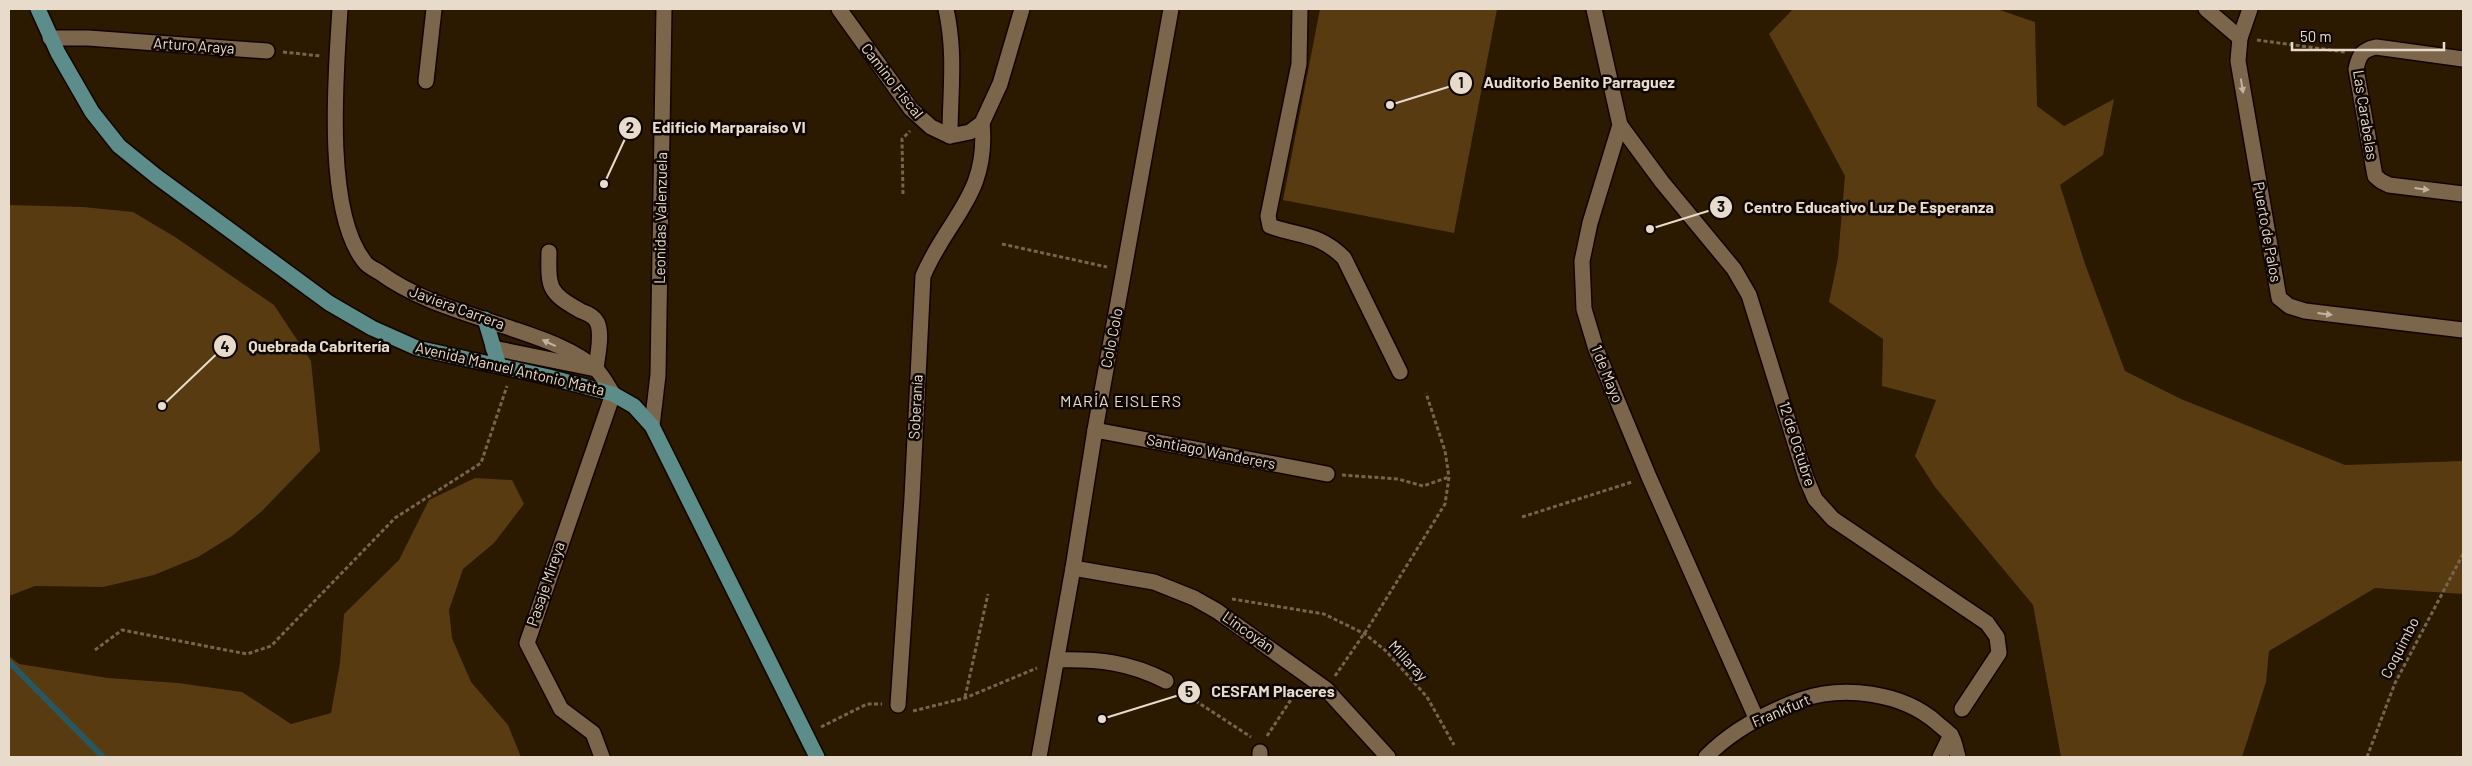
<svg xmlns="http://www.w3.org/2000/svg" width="2472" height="766" font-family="Barlow,sans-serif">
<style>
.green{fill:#593b11}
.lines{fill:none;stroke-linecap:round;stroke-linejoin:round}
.stream{stroke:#2a575f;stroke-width:6}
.minor-casing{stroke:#130400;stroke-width:18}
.major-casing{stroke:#130400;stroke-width:18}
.path{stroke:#75654f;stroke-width:3;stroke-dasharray:4 2.5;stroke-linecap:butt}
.minor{stroke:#7c664b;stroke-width:15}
.major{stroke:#5d8d8b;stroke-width:15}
.oneway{fill:#c2b29f}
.labels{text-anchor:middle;stroke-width:5;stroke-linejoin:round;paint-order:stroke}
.street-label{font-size:15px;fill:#e8dbcc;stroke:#0d0601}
.neighbourhood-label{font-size:16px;letter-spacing:1px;fill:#e8dbcc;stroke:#0d0601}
.leader{fill:none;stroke:#e8dbcc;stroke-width:2}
.callout-dot{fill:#e8dbcc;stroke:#0d0601;stroke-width:2}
.mark-label{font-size:15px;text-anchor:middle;font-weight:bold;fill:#111}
.callout-label{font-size:16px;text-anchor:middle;font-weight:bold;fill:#e8dbcc;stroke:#0d0601;stroke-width:5;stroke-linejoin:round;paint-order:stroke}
</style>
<rect width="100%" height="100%" fill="#2b1900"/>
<g class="green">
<path d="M 1320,9 L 1497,9 L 1454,233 L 1283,200 Z"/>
<path d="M 1793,9 L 1997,9 L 2035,22 L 2037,106 L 2064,126 L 2114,99 L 2103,155 L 2060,185 L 2085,264 L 2125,371 L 2181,399 L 2345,465 L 2463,461 L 2463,594 L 2375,588 L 2269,651 L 2266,682 L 2242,757 L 2061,757 L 2033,605 L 1935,487 L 1915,456 L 1936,400 L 1882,386 L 1883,339 L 1829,302 L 1838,258 L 1845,176 L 1769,34 Z"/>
<path d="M 9,205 L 83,207 L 133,212 L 175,237 L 274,305 L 311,361 L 320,451 L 262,511 L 232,536 L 198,557 L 154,575 L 103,587 L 35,586 L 9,596 Z"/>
<path d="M 475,478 L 512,480 L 524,504 L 494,543 L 463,569 L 449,610 L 452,638 L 471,682 L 508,725 L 521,757 L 9,757 L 9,656 L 19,664 L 108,678 L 178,683 L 242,692 L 291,724 L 331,713 L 340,663 L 344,614 L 399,560 L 429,500 Z"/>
</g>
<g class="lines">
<path class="stream" d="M 9,662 L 103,757"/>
<defs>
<g id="minor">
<path d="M 340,9 C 336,72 324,210 364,261 C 367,266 374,269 379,272 C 417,300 463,312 507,327 C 536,337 573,348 596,369 C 603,376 608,386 613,394 L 527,643 L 561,709 L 593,733 L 602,757"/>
<path d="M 839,9 L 911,109 L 931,127 L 950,136 L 970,132 L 982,123 L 1000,84 L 1022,9"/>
<path d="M 946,9 C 956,55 950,91 950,136"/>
<path d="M 1300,9 L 1299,64 L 1268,216 L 1270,226 C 1301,237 1319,233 1344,258 L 1400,372"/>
<path d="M 1594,9 L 1620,125 L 1590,223 L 1582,261 L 1584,309 L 1596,349 L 1649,477 L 1757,720"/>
<path d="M 2206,9 L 2240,38"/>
<path d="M 2250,9 L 2240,38 L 2238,61 L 2279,298 L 2289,306 L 2305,311 L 2463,330"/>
<path d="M 50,38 L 88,38 L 267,51"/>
<path d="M 2463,59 L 2376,47 C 2362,50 2359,55 2356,69 L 2375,176 L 2381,181 L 2389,185 L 2463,194"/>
<path d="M 426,81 L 434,9"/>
<path d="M 1620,125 L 1662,182 L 1734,269 L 1749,295 L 1806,478 L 1815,499 L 1833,519 L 1987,623 L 1997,637 L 1999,653 L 1962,709"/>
<path d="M 493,348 L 596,369 C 597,357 603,334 597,322 C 594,316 587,313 581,311 C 549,293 548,289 549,252"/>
<path d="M 652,426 L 658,375 L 664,9"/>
<path d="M 1095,430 L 1327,474"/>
<path d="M 1073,568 L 1154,582 L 1194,598 L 1217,611 L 1326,689 L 1388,757"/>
<path d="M 1057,660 C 1099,659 1129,662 1166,681"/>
<path d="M 898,705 L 912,498 L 923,276 C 948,217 989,195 982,123"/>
<path d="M 1260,752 L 1260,757"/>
<path d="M 1039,757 L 1073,568 L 1095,430 L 1171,9"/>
<path d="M 1706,757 C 1731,731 1765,713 1800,700 C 1843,685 1902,692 1937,723 C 1941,727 1948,731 1951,736 C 1955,741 1956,751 1958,757"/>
<path d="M 1940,757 L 1951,735"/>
</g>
<g id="major">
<path d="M 38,9 L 58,53 L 92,112 L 119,146 L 156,176 L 329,303 L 372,328 L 417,348 L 549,377 L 613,394 L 634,406 L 652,426 L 817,757"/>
<path d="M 485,319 L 499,366"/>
</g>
</defs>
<use href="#minor" class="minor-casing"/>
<use href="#major" class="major-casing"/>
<g class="path">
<path d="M 2257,40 L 2345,52"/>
<path d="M 283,52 L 321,56"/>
<path d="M 903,194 L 902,139 L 910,131"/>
<path d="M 1002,244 L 1107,267"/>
<path d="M 1342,475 L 1398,479 L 1423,486 L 1449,477"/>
<path d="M 1522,517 L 1632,482"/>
<path d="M 1232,599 L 1324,614 L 1365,634 L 1386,651 L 1427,697 L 1454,745"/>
<path d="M 95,650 L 122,630 L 247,654 L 271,646 L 395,518 L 481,463 L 507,386"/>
<path d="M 1335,676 L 1368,628 L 1445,504 L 1449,477 L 1445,451 L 1426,393"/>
<path d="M 1179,690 L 1251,737"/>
<path d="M 965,697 L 988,594"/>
<path d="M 913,711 L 965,698 L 1037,668"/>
<path d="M 821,727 L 867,704 L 882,704"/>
<path d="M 1267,736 L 1298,689"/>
<path d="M 2367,757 L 2395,683 L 2463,554"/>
</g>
<use href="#minor" class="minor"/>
<use href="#major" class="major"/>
</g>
<defs><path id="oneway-solid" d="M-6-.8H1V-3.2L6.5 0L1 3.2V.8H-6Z" transform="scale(1.25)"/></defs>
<g class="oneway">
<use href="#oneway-solid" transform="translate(2242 86) rotate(81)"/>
<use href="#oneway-solid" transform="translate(2422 189) rotate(7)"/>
<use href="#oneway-solid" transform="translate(2325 314) rotate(7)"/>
<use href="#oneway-solid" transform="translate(549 343) rotate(-155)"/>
</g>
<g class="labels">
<g class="street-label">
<text transform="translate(194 46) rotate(4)" y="5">Arturo Araya</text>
<text transform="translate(892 81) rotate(52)" y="5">Camino Fiscal</text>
<text transform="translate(2365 115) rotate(81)" y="5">Las Carabelas</text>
<text transform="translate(661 218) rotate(-89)" y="5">Leonidas Valenzuela</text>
<text transform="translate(2267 232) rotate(80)" y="5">Puerto de Palos</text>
<text transform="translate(457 308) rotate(20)" y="5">Javiera Carrera</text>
<text transform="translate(1112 338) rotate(-79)" y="5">Colo Colo</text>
<text transform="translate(510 369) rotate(13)" y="5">Avenida Manuel Antonio Matta</text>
<text transform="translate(1607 374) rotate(68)" y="5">1 de Mayo</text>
<text transform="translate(916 407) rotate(-87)" y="5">Soberanía</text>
<text transform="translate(1797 444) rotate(72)" y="5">12 de Octubre</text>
<text transform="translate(1211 452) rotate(11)" y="5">Santiago Wanderers</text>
<text transform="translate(546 584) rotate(-71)" y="5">Pasaje Mireya</text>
<text transform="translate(1248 632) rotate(35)" y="5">Lincoyán</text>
<text transform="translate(2400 648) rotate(-63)" y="5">Coquimbo</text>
<text transform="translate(1408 661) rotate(47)" y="5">Millaray</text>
<text transform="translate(1781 711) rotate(-23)" y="5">Frankfurt</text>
</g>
<g class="neighbourhood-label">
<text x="1121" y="407">MARÍA EISLERS</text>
</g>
</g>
<path class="leader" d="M1390 105L1461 83M604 184L630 128M1650 229L1721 207M162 406L225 346M1102 719L1189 692"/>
<g class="callout-dot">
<circle cx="1390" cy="105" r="5"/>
<circle cx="604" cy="184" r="5"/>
<circle cx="1650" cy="229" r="5"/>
<circle cx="162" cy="406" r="5"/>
<circle cx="1102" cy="719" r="5"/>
<circle cx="1461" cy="83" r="12"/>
<circle cx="630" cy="128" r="12"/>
<circle cx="1721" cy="207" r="12"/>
<circle cx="225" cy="346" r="12"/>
<circle cx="1189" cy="692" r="12"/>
</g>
<g class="mark-label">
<text x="1461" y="88">1</text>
<text x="630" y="133">2</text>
<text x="1721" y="212">3</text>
<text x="225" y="352">4</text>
<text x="1189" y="697">5</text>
</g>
<g class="callout-label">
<text x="1579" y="88">Auditorio Benito Parraguez</text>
<text x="729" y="133">Edificio Marparaíso VI</text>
<text x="1869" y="213">Centro Educativo Luz De Esperanza</text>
<text x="319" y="352">Quebrada Cabritería</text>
<text x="1273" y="697">CESFAM Placeres</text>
</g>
<rect width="2472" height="766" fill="none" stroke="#e8dbcc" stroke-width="20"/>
<path d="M2292 42v8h152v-8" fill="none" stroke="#e8dbcc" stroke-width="2.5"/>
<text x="2300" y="42" font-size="15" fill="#e8dbcc" stroke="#0d0601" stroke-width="4" paint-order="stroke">50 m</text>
</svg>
